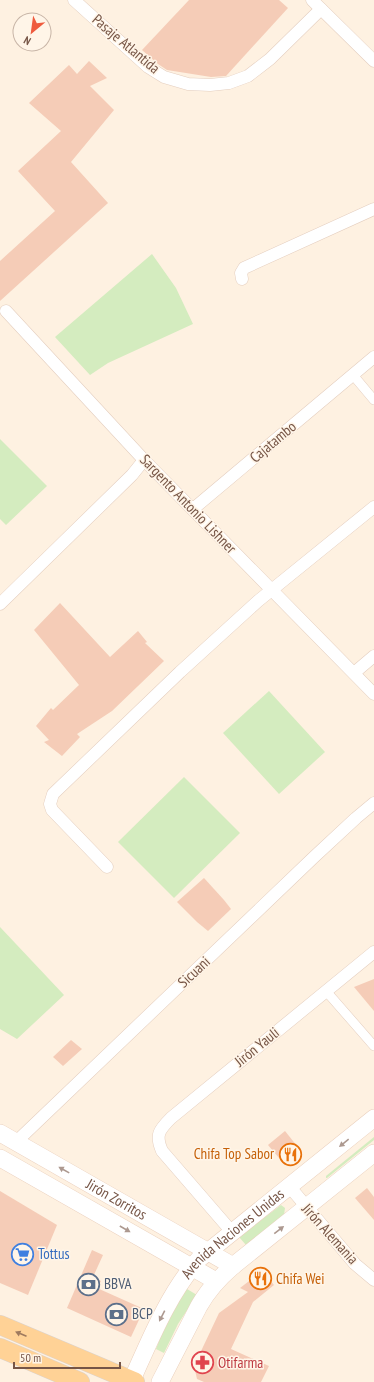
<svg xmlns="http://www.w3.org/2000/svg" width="374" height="1382" font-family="'PT Sans Narrow',sans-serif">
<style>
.green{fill:#d4ecbf}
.building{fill:#f5ccb7}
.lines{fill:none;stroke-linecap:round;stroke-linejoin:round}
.pedestrian-casing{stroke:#e4cebf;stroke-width:10}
.minor-casing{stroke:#e4cebf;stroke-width:13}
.secondary-casing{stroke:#eacfbc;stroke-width:18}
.primary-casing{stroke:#dbd3cf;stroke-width:20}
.pedestrian{stroke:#fff;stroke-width:9}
.minor{stroke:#fff;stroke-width:12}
.secondary{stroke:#fff;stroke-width:17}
.primary{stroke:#ffd296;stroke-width:19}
.oneway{fill:#ad9990}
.oneway2{fill:#9f7a5e}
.labels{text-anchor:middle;stroke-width:3;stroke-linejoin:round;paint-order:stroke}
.street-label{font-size:15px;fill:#765546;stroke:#fff5e8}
.food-label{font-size:15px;fill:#c56008;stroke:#fff5e8;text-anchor:end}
.shop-label{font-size:15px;fill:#366cbe;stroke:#fff5e8;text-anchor:start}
.service-label{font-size:15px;fill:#4e5e75;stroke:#fff5e8;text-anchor:start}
.health-label{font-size:15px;fill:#be3a42;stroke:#fff5e8;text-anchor:start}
</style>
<rect width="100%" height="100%" fill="#fef1e1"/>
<g class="green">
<path d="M 152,254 L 176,288 L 193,324 L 108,363 L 90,375 L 55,337 Z"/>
<path d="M 0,439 L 47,486 L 6,525 L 0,519 Z"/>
<path d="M 269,691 L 325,752 L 279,794 L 223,733 Z"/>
<path d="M 184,777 L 240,833 L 174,898 L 118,842 Z"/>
<path d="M 0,927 L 64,995 L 17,1039 L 0,1029 Z"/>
<path d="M 374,1137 L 374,1140 L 327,1178 L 326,1178 L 326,1176 Z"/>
<path d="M 281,1205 L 285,1208 L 284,1215 L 246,1245 L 239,1237 Z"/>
<path d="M 187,1289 L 197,1295 L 178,1324 L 164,1353 L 156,1349 C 164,1328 173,1308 187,1289 Z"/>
</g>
<g class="building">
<path d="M 189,0 L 279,0 L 288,8 L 226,76 L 211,77 L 167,70 L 158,64 L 142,50 Z"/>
<path d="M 89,61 L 107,78 L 90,86 L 114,110 L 71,162 L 108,203 L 0,301 L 0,261 L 55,211 L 18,171 L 61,131 L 29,103 L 69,65 L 77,74 Z"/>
<path d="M 60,603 L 110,657 L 138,631 L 147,642 L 145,643 L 164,661 L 112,711 L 77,734 L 80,737 L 62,756 L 44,742 L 49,740 L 36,726 L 51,708 L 53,710 L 79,685 L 34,630 Z"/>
<path d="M 204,878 L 224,900 L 231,909 L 208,931 L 197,922 L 177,902 Z"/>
<path d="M 374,979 L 374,1011 L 354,987 Z"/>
<path d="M 71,1040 L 82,1049 L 63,1066 L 53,1057 Z"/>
<path d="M 285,1131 L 301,1151 L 285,1165 L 268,1145 Z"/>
<path d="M 367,1188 L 374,1197 L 374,1220 L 355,1198 Z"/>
<path d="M 0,1191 L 57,1225 L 28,1295 L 0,1283 Z"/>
<path d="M 92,1250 L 103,1255 L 93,1277 L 101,1281 L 97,1288 L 144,1309 L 131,1337 L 67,1308 Z"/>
<path d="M 261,1272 L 267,1279 L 268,1278 L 274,1285 L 253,1302 L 231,1349 L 269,1366 L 261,1382 L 204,1382 L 197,1379 L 194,1366 L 219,1313 L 248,1292 L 240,1288 Z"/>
</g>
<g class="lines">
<defs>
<g id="pedestrian">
<path d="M 353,375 L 374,400"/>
<path d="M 326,991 L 374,1046"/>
</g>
<g id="minor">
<path d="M 74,0 L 148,67 L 164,77 L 188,84 L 210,85 L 229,83 L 248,76 L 270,59 L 321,9"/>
<path d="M 312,0 L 374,61"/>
<path d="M 242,279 L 241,273 L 244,268 L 374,209"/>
<path d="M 6,311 L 144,460 L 374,694"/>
<path d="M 193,509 L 374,357"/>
<path d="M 0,604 L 132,475 L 144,460"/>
<path d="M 354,673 L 374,656"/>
<path d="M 107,867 L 52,810 L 50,804 L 53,794 L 180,672 L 258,601 L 374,507"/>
<path d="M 16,1142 L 314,857 L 356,818 L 374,803"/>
<path d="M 289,1186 L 355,1264 L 374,1280"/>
<path d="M 232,1232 L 162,1151 C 155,1135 159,1130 171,1118 L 374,952"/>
</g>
<g id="secondary">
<path id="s1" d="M 0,1133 L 233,1266"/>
<path d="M 0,1158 L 216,1281"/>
<path id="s2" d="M 131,1382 C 150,1340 168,1294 199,1259 L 374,1118"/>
<path d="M 160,1382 L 199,1306 C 208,1290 219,1278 233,1266 L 374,1153"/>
</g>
<g id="primary">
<path d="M 0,1325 L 135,1382"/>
<path d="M 0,1348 L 80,1382"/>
</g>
</defs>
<use href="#pedestrian" class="pedestrian-casing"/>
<use href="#minor" class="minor-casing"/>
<use href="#secondary" class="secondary-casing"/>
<use href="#primary" class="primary-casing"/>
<use href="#pedestrian" class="pedestrian"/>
<use href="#minor" class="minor"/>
<use href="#secondary" class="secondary"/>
<use href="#primary" class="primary"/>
</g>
<defs><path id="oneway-solid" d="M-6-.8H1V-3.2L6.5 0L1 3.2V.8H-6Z"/></defs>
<g class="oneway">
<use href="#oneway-solid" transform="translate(344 1143) rotate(141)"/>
<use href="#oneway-solid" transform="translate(64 1170) rotate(-151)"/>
<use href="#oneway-solid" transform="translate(125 1229) rotate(30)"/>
<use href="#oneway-solid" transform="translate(279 1230) rotate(-38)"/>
<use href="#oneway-solid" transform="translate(162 1316) rotate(117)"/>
</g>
<use class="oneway2" href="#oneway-solid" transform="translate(21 1334) rotate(-157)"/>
<defs>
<symbol id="restaurant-ring" viewBox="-11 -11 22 22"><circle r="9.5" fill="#fff5e8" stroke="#e8710a" stroke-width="1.5"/><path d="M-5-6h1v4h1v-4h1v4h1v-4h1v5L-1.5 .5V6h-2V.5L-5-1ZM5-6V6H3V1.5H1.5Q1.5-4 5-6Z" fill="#e8710a"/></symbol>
<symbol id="supermarket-ring" viewBox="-11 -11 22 22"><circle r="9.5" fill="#fff5e8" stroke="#3f7fe0" stroke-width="1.5"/><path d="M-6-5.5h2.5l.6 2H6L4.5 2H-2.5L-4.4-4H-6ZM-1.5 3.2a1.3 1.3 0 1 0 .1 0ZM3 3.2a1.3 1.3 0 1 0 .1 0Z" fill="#3f7fe0"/></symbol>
<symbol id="bank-ring" viewBox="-11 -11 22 22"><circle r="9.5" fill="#fff5e8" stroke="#5c6f8a" stroke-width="1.5"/><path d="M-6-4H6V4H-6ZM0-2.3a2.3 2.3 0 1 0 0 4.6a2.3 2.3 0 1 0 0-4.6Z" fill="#5c6f8a"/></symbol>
<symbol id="pharmacy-ring" viewBox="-11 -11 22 22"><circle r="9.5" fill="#fff5e8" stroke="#e0444e" stroke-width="1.5"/><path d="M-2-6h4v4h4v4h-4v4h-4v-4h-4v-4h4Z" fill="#e0444e"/></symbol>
</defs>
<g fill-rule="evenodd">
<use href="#restaurant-ring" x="278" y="1142" width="25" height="25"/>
<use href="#supermarket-ring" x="10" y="1242" width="25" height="25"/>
<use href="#restaurant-ring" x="248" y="1266" width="25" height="25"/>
<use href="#bank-ring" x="76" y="1272" width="25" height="25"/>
<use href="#bank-ring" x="104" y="1302" width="25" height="25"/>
<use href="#pharmacy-ring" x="190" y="1350" width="25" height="25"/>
</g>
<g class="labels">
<g class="street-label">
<text transform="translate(126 44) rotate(40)" y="5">Pasaje Atlantida</text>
<text transform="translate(273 442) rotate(-40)" y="5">Cajatambo</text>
<text transform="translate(188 504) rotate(46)" y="5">Sargento Antonio Lishner</text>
<text transform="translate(194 972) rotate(-43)" y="5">Sicuani</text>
<text transform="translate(257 1047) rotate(-39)" y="5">Jirón Yauli</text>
<text dy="5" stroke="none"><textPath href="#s1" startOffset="134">Jirón Zorritos</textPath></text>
<text transform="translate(330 1234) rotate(48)" y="5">Jirón Alemania</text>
<text dy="5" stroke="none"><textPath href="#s2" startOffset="183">Avenida Naciones Unidas</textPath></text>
</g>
<g class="food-label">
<text x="274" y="1159">Chifa Top Sabor</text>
<text x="276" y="1284" text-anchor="start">Chifa Wei</text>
</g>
<g class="shop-label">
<text x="38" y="1259">Tottus</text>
</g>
<g class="service-label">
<text x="104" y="1289">BBVA</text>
<text x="132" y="1319">BCP</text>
</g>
<g class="health-label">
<text x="218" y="1368">Otifarma</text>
</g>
</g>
<g transform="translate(32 32) rotate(209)"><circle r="19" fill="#fff5e8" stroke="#c8b5a7"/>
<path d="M0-3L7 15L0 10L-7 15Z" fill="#ef5b3e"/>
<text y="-6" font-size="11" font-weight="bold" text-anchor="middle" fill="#765546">N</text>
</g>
<path d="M14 1362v6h106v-6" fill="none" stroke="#765546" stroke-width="2"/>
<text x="20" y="1362" font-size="12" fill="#765546" stroke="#fff5e8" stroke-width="3" paint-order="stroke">50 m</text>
</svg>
